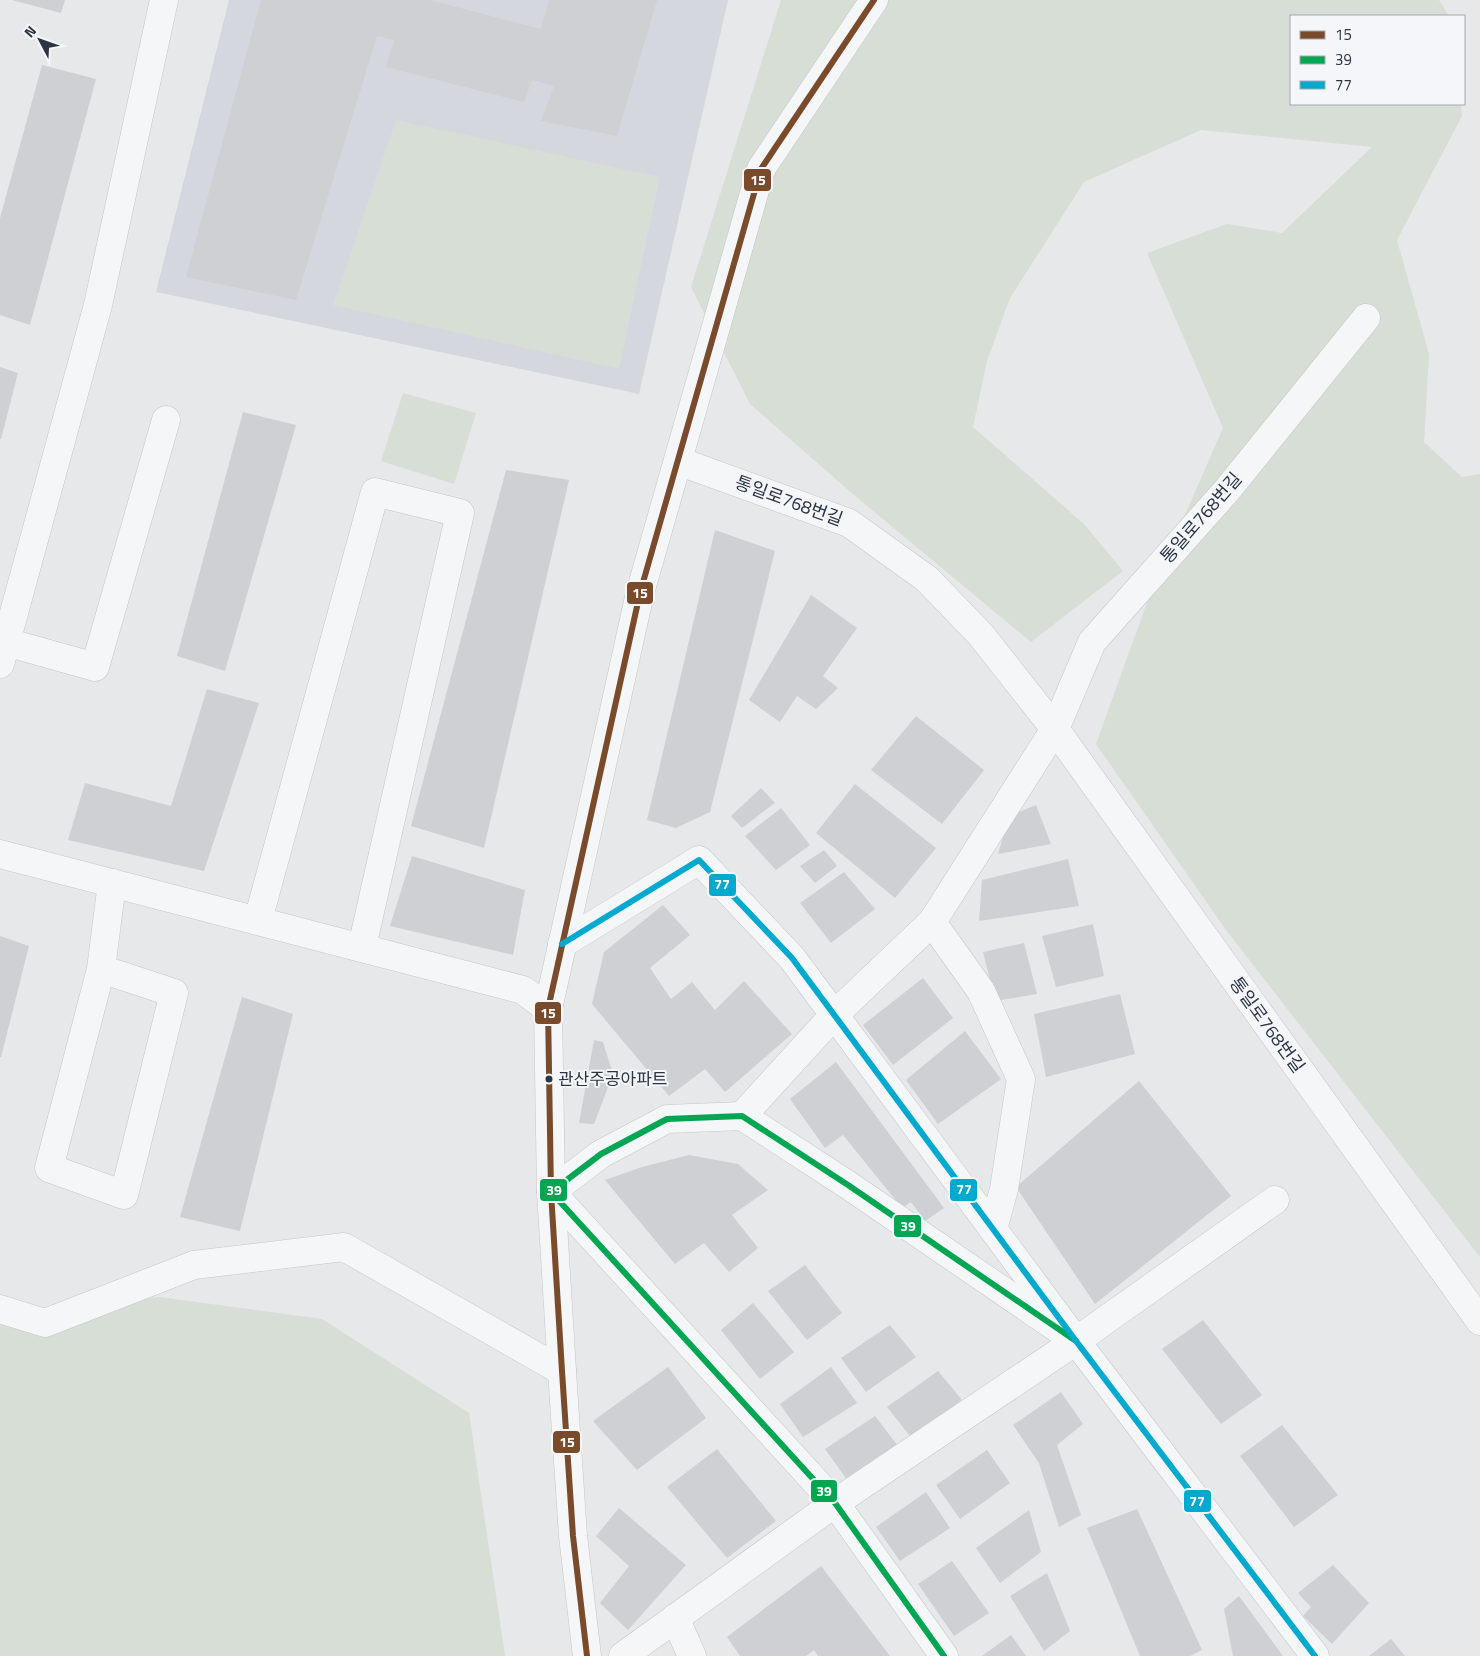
<svg xmlns="http://www.w3.org/2000/svg" width="1480" height="1656" font-family="'Titillium Web','Noto Sans KR',sans-serif">
<style>
.built{fill:#d4d7dd}
.green{fill:#d6ded6}
.building{fill:#ced0d3}
.lines{fill:none;stroke-linecap:round;stroke-linejoin:round}
.minor-casing{stroke:#c4c6c8;stroke-width:29}
.minor{stroke:#f5f6f7;stroke-width:28}
.bus-1-casing{stroke:#f4f6f9;stroke-width:10}
.bus-2-casing{stroke:#f4f6f9;stroke-width:10}
.bus-3-casing{stroke:#f4f6f9;stroke-width:10}
.bus-1{stroke:#7a4b2a;stroke-width:6}
.bus-2{stroke:#00a651;stroke-width:6}
.bus-3{stroke:#00a9ce;stroke-width:6}
.bus-dot{fill:#2b3445;stroke:#f4f6f9;stroke-width:2}
.labels{text-anchor:middle;stroke-width:4;stroke-linejoin:round;paint-order:stroke}
.bus-label{font-size:17px;fill:#2b3445;stroke:#f4f6f9;text-anchor:start}
.street-label{font-size:18px;fill:#2b3445;stroke:#f4f6f9}
.line-badge{stroke:#f4f6f9;stroke-width:2}
.badge-label{font-size:14px;text-anchor:middle;font-weight:bold;fill:#fff}
</style>
<rect width="100%" height="100%" fill="#e6e8ea"/>
<path class="built" d="M 229,0 L 728,0 L 639,394 L 156,292 Z"/>
<g class="green">
<path d="M 781,0 L 1439,0 L 1449,16 L 1291,16 L 1291,104 L 1461,104 L 1462,116 L 1397,240 L 1429,354 L 1424,442 L 1462,477 L 1480,474 L 1480,1257 L 1226,930 L 1096,744 L 1149,597 L 1223,428 L 1147,253 L 1227,224 L 1282,233 L 1372,147 L 1201,130 L 1084,182 L 1010,298 L 987,361 L 973,427 L 1084,524 L 1123,571 L 1031,642 L 854,495 L 750,404 L 691,287 Z"/>
<path d="M 396,120 L 660,177 L 619,369 L 333,305 Z"/>
<path d="M 403,393 L 476,413 L 454,484 L 381,461 Z"/>
<path d="M 159,1297 L 322,1319 L 469,1413 L 505,1656 L 0,1656 L 0,1314 Z"/>
</g>
<g class="building">
<path d="M 12,0 L 65,0 L 61,13 Z"/>
<path d="M 261,0 L 430,0 L 541,29 L 549,0 L 657,0 L 617,136 L 541,121 L 554,86 L 532,80 L 524,102 L 386,67 L 394,40 L 377,36 L 296,300 L 186,277 Z"/>
<path d="M 42,65 L 96,79 L 30,325 L 0,315 L 0,218 Z"/>
<path d="M 0,367 L 18,373 L 1,439 L 0,439 Z"/>
<path d="M 243,412 L 296,425 L 225,671 L 177,656 Z"/>
<path d="M 506,470 L 569,480 L 484,848 L 411,826 Z"/>
<path d="M 715,530 L 775,551 L 710,812 L 676,828 L 647,820 Z"/>
<path d="M 811,595 L 857,628 L 823,676 L 838,688 L 816,709 L 797,696 L 780,722 L 749,700 Z"/>
<path d="M 207,689 L 259,703 L 204,871 L 68,840 L 85,783 L 171,806 Z"/>
<path d="M 916,716 L 984,770 L 942,824 L 871,770 Z"/>
<path d="M 855,784 L 936,848 L 895,898 L 816,833 Z"/>
<path d="M 761,788 L 775,803 L 742,828 L 731,816 Z"/>
<path d="M 1036,805 L 1051,844 L 998,854 L 1009,816 Z"/>
<path d="M 781,808 L 810,845 L 776,870 L 745,836 Z"/>
<path d="M 824,850 L 837,866 L 815,883 L 800,866 Z"/>
<path d="M 412,856 L 525,890 L 513,955 L 390,926 Z"/>
<path d="M 1068,859 L 1079,906 L 979,921 L 982,880 Z"/>
<path d="M 844,872 L 875,909 L 831,943 L 800,903 Z"/>
<path d="M 663,905 L 690,935 L 650,968 L 671,999 L 692,982 L 715,1010 L 744,981 L 792,1034 L 725,1092 L 705,1069 L 669,1096 L 592,1004 L 604,952 Z"/>
<path d="M 1093,924 L 1104,976 L 1056,987 L 1042,936 Z"/>
<path d="M 0,936 L 29,946 L 1,1057 L 0,1057 Z"/>
<path d="M 1024,943 L 1037,994 L 995,1001 L 983,952 Z"/>
<path d="M 923,978 L 953,1018 L 893,1065 L 863,1025 Z"/>
<path d="M 1120,994 L 1135,1054 L 1046,1077 L 1034,1014 Z"/>
<path d="M 242,997 L 293,1014 L 240,1231 L 180,1217 Z"/>
<path d="M 965,1031 L 1001,1079 L 938,1124 L 906,1080 Z"/>
<path d="M 594,1040 L 603,1042 L 613,1074 L 594,1124 L 579,1123 Z"/>
<path d="M 836,1062 L 944,1208 L 925,1221 L 911,1202 L 902,1208 L 843,1135 L 825,1148 L 790,1099 Z"/>
<path d="M 1139,1081 L 1231,1196 L 1095,1304 L 1016,1187 Z"/>
<path d="M 689,1155 L 738,1164 L 768,1190 L 732,1215 L 758,1248 L 729,1272 L 704,1243 L 675,1264 L 605,1180 L 642,1167 Z"/>
<path d="M 805,1265 L 842,1313 L 807,1340 L 768,1291 Z"/>
<path d="M 753,1303 L 794,1352 L 760,1379 L 721,1330 Z"/>
<path d="M 1203,1320 L 1262,1395 L 1221,1424 L 1162,1349 Z"/>
<path d="M 890,1325 L 916,1357 L 866,1392 L 841,1358 Z"/>
<path d="M 668,1367 L 706,1418 L 637,1470 L 593,1421 Z"/>
<path d="M 831,1367 L 857,1403 L 803,1437 L 780,1404 Z"/>
<path d="M 938,1371 L 962,1400 L 910,1436 L 887,1407 Z"/>
<path d="M 1061,1392 L 1083,1424 L 1057,1445 L 1081,1515 L 1059,1527 L 1039,1463 L 1013,1425 Z"/>
<path d="M 875,1416 L 898,1446 L 848,1481 L 825,1449 Z"/>
<path d="M 1282,1425 L 1338,1495 L 1294,1527 L 1240,1456 Z"/>
<path d="M 717,1449 L 776,1521 L 727,1558 L 667,1487 Z"/>
<path d="M 987,1450 L 1010,1483 L 960,1519 L 936,1485 Z"/>
<path d="M 926,1492 L 950,1528 L 900,1561 L 876,1527 Z"/>
<path d="M 619,1508 L 686,1565 L 628,1630 L 600,1603 L 629,1566 L 596,1536 Z"/>
<path d="M 1137,1509 L 1202,1650 L 1190,1656 L 1140,1656 L 1087,1528 Z"/>
<path d="M 1029,1510 L 1041,1552 L 1000,1583 L 976,1548 Z"/>
<path d="M 952,1561 L 989,1613 L 954,1636 L 918,1584 Z"/>
<path d="M 1333,1565 L 1369,1603 L 1332,1644 L 1303,1616 L 1311,1607 L 1298,1593 Z"/>
<path d="M 821,1566 L 890,1656 L 818,1656 L 814,1650 L 806,1656 L 740,1656 L 727,1637 Z"/>
<path d="M 1047,1573 L 1070,1631 L 1044,1651 L 1010,1596 Z"/>
<path d="M 1239,1596 L 1283,1656 L 1233,1656 L 1224,1609 Z"/>
<path d="M 1011,1635 L 1026,1656 L 982,1656 Z"/>
<path d="M 1391,1639 L 1405,1656 L 1369,1656 Z"/>
</g>
<g class="lines">
<defs>
<g id="minor">
<path d="M 678,461 L 849,523 L 927,579 L 981,635 L 1055,729 L 1480,1321"/>
<path d="M 6,642 L 95,667 L 166,420"/>
<path d="M 0,664 L 98,305 L 164,0"/>
<path d="M 0,854 L 523,990 L 548,1009"/>
<path d="M 258,920 L 375,492 L 460,513 L 362,947"/>
<path d="M 932,922 L 981,991 L 1021,1079 L 1004,1189 L 993,1229"/>
<path d="M 562,944 L 699,860 L 792,958 L 1076,1341 L 1315,1656"/>
<path d="M 101,969 L 174,993 L 124,1195 L 49,1168 L 101,969 L 112,883"/>
<path d="M 742,1116 L 834,1015 L 932,922 L 1055,729 L 1092,642 L 1228,489 L 1366,318"/>
<path d="M 0,1309 L 45,1323 L 194,1265 L 344,1247 L 562,1371"/>
<path d="M 675,1618 L 692,1656"/>
<path d="M 587,1656 L 573,1536 L 562,1371 L 551,1192 L 548,1009 L 640,593 L 761,169 L 874,0"/>
<path d="M 623,1656 L 835,1503 L 1076,1341 L 1275,1200"/>
<path d="M 944,1656 L 835,1503 L 551,1192 L 601,1154 L 667,1119 L 742,1116 L 848,1185 L 1076,1341"/>
</g>
</defs>
<use href="#minor" class="minor-casing"/>
<use href="#minor" class="minor"/>
<defs>
<path id="bus-1" d="M 587,1656 L 573,1536 L 562,1371 L 551,1192 L 548,1009 L 640,593 L 761,169 L 874,0"/>
<path id="bus-2" d="M 944,1656 L 835,1503 L 551,1192 L 601,1154 L 667,1119 L 742,1116 L 848,1185 L 1076,1341"/>
<path id="bus-3" d="M 562,944 L 699,860 L 792,958 L 1076,1341 L 1315,1656"/>
</defs>
<use href="#bus-1" class="bus-1-casing"/>
<use href="#bus-2" class="bus-2-casing"/>
<use href="#bus-3" class="bus-3-casing"/>
<use href="#bus-1" class="bus-1"/>
<use href="#bus-2" class="bus-2"/>
<use href="#bus-3" class="bus-3"/>
</g>
<circle class="bus-dot" cx="549" cy="1079" r="4.5"/>
<g class="labels">
<g class="bus-label">
<text x="558" y="1085">관산주공아파트</text>
</g>
<g class="street-label">
<text transform="translate(789 501) rotate(20)" y="6">통일로768번길</text>
<text transform="translate(1201 518) rotate(-49)" y="6">통일로768번길</text>
<text transform="translate(1267 1025) rotate(54)" y="6">통일로768번길</text>
</g>
</g>
<g class="line-badge">
<rect x="743" y="168" width="29" height="24" rx="5" fill="#7a4b2a"/>
<rect x="626" y="581" width="28" height="24" rx="5" fill="#7a4b2a"/>
<rect x="708" y="873" width="29" height="24" rx="5" fill="#00a9ce"/>
<rect x="534" y="1001" width="28" height="24" rx="5" fill="#7a4b2a"/>
<rect x="949" y="1178" width="29" height="24" rx="5" fill="#00a9ce"/>
<rect x="539" y="1178" width="29" height="24" rx="5" fill="#00a651"/>
<rect x="893" y="1214" width="29" height="24" rx="5" fill="#00a651"/>
<rect x="552" y="1430" width="29" height="24" rx="5" fill="#7a4b2a"/>
<rect x="810" y="1479" width="28" height="24" rx="5" fill="#00a651"/>
<rect x="1183" y="1489" width="29" height="24" rx="5" fill="#00a9ce"/>
</g>
<g class="badge-label">
<text x="758" y="185">15</text>
<text x="640" y="598">15</text>
<text x="722" y="889">77</text>
<text x="548" y="1018">15</text>
<text x="964" y="1194">77</text>
<text x="554" y="1195">39</text>
<text x="908" y="1231">39</text>
<text x="567" y="1447">15</text>
<text x="824" y="1496">39</text>
<text x="1197" y="1506">77</text>
</g>
<rect x="1290" y="15" width="175" height="90" fill="#f4f6f9" stroke="#a4a8b1"/>
<rect x="1300" y="31" width="25" height="8" fill="#7a4b2a" stroke="#a4a8b1"/>
<text x="1335" y="40" font-size="15" fill="#2b3445">15</text>
<rect x="1300" y="56" width="25" height="8" fill="#00a651" stroke="#a4a8b1"/>
<text x="1335" y="65" font-size="15" fill="#2b3445">39</text>
<rect x="1300" y="81" width="25" height="8" fill="#00a9ce" stroke="#a4a8b1"/>
<text x="1335" y="90" font-size="15" fill="#2b3445">77</text>
<g transform="translate(40 40) rotate(311)" stroke="#f4f6f9" stroke-width="4" paint-order="stroke">
<path d="M0-4L9 19L0 12L-9 19Z" fill="#2b3445"/>
<text y="-8" font-size="14" font-weight="bold" text-anchor="middle" fill="#2b3445">N</text>
</g>
</svg>
